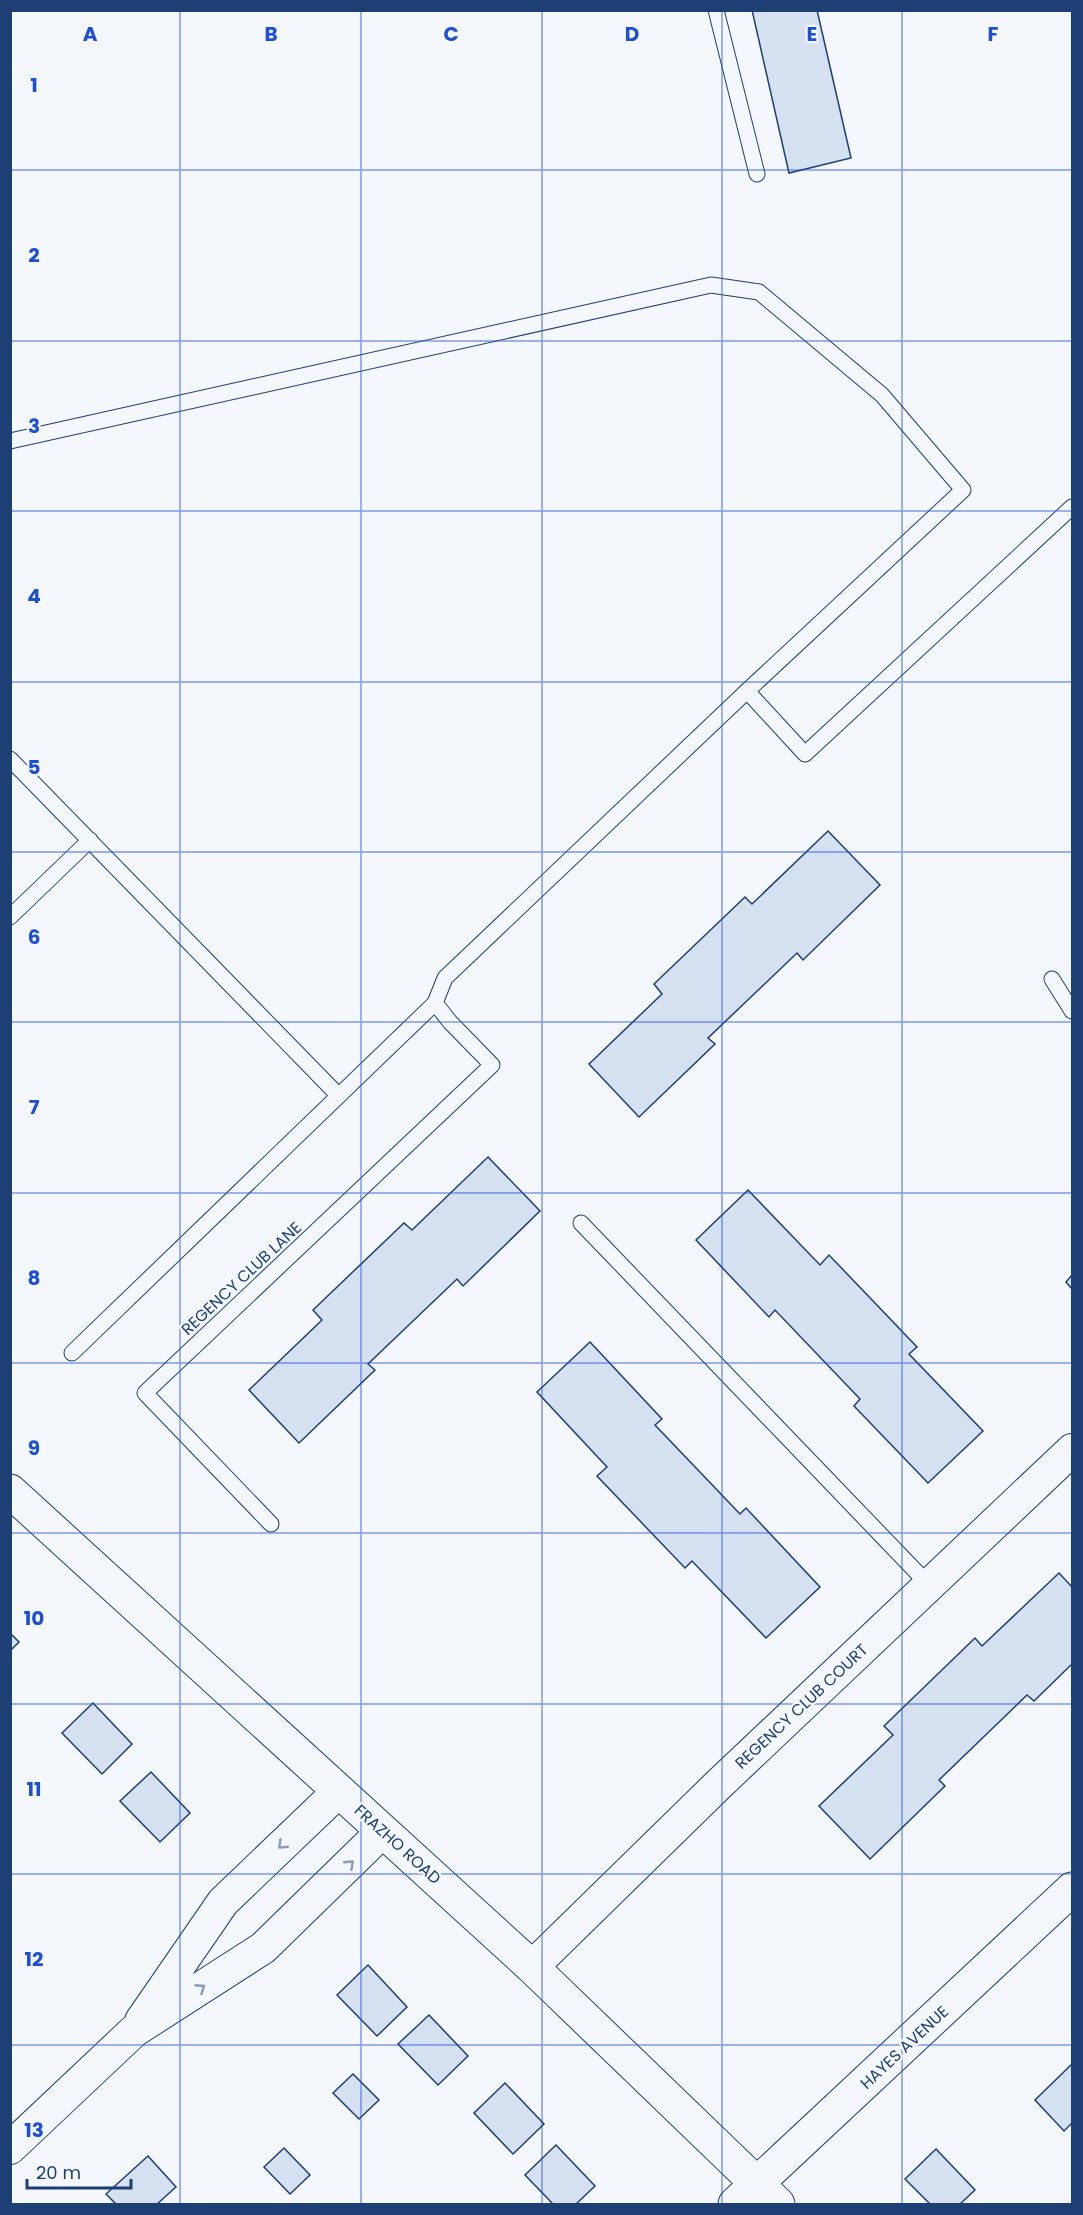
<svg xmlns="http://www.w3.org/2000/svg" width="1083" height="2215" font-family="Poppins,sans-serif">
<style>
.building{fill:#d5e0f0;stroke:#1d3f73;stroke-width:1.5}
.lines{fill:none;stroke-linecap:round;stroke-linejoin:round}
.lane-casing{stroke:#1d3f73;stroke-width:17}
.street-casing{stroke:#1d3f73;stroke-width:34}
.secondary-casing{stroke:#1d3f73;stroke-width:35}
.lane{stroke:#f4f7fb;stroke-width:15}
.street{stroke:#f4f7fb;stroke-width:32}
.secondary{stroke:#f4f7fb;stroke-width:33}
.oneway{stroke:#889bb7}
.grid{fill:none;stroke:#1d4ed8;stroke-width:1.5;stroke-opacity:0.55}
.labels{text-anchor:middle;stroke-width:4.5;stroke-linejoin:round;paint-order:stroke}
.street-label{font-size:16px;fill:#1d3f73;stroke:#f4f7fb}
.grid-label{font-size:20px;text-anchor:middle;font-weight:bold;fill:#1d4ed8;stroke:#f4f7fb;stroke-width:4.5;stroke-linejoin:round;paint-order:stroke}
</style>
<rect width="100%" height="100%" fill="#f4f7fb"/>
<g class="building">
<path d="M 752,10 L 817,10 L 851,158 L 789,173 Z"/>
<path d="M 828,831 L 880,885 L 803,960 L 797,953 L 708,1038 L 715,1044 L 639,1117 L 589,1064 L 662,994 L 654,984 L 745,897 L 752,904 Z"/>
<path d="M 488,1157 L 540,1211 L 463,1286 L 457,1279 L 368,1364 L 375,1370 L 299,1443 L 249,1390 L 322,1320 L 313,1310 L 404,1223 L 412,1230 Z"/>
<path d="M 748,1190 L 820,1265 L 829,1255 L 917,1347 L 909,1354 L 983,1431 L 928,1483 L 854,1406 L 860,1399 L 775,1310 L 769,1317 L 696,1240 Z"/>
<path d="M 1072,1275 L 1072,1289 L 1066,1282 Z"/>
<path d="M 590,1342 L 662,1419 L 655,1425 L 740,1514 L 746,1508 L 820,1587 L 766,1638 L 692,1561 L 685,1568 L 597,1476 L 607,1467 L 537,1392 Z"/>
<path d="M 1059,1573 L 1072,1587 L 1072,1664 L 1034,1701 L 1027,1695 L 939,1780 L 945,1786 L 870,1859 L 819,1806 L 893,1735 L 884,1726 L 975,1638 L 982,1646 Z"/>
<path d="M 10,1633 L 19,1642 L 10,1651 Z"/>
<path d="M 93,1703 L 132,1744 L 102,1774 L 62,1733 Z"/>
<path d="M 151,1772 L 190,1813 L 160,1842 L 120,1801 Z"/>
<path d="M 368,1965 L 407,2007 L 377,2036 L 337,1995 Z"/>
<path d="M 429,2015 L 468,2056 L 438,2085 L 398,2044 Z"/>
<path d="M 1072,2064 L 1072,2123 L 1064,2131 L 1035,2100 Z"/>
<path d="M 353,2074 L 379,2100 L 359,2119 L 333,2093 Z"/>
<path d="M 505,2083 L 544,2124 L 513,2154 L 474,2113 Z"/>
<path d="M 556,2145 L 595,2186 L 576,2204 L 553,2204 L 525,2175 Z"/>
<path d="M 284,2148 L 310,2175 L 290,2194 L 264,2167 Z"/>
<path d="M 936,2149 L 975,2190 L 960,2204 L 930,2204 L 905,2179 Z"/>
<path d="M 148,2156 L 176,2187 L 157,2204 L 116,2204 L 106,2194 Z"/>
</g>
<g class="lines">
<defs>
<g id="lane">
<path d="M 716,10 L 757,174"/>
<path d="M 10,441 L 711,285 L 759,292 L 882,395 L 963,490 L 747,691 L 445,978 L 435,1003 L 450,1022 L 492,1065 L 145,1393 L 271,1524"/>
<path d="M 747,691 L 805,754 L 1072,507"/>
<path d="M 10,759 L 338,1095"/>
<path d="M 10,917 L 90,840"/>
<path d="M 1052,979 L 1072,1011"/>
<path d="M 581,1223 L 929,1585"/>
<path d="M 72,1353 L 435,1003"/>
</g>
<g id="street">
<path d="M 532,1967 L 717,1786 L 1072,1450"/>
<path d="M 141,2021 L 223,1902 L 339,1791"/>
<path d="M 10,2148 L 134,2031 L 263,1948 L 383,1831"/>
</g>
<g id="secondary">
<path d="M 10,1491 L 532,1967 L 778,2204"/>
<path d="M 735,2204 L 1072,1889"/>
</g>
</defs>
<use href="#lane" class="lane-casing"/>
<use href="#street" class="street-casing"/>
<use href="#secondary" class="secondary-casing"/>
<use href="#lane" class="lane"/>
<use href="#street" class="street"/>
<use href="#secondary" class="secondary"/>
</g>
<defs><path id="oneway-chevron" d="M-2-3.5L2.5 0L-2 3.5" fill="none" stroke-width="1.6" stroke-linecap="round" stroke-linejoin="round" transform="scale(1.5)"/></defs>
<g class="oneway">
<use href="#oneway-chevron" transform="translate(282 1845) rotate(136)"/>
<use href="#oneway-chevron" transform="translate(350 1864) rotate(-44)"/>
<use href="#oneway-chevron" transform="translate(201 1988) rotate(-33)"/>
</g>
<path class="grid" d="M 180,10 L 180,2204M 361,10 L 361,2204M 542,10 L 542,2204M 722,10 L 722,2204M 902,10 L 902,2204M 10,170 L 1072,170M 10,341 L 1072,341M 10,511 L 1072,511M 10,682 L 1072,682M 10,852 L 1072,852M 10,1022 L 1072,1022M 10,1193 L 1072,1193M 10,1363 L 1072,1363M 10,1533 L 1072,1533M 10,1704 L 1072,1704M 10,1874 L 1072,1874M 10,2045 L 1072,2045"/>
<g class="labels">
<g class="street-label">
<text transform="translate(241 1278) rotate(-43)" y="6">REGENCY CLUB LANE</text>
<text transform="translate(801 1706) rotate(-43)" y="6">REGENCY CLUB COURT</text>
<text transform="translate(398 1844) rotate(42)" y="6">FRAZHO ROAD</text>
<text transform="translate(904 2047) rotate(-43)" y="6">HAYES AVENUE</text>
</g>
</g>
<g class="grid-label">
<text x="90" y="41">A</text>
<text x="271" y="41">B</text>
<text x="451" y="41">C</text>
<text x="632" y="41">D</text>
<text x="812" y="41">E</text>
<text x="993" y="41">F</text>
<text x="34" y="92">1</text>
<text x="34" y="262">2</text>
<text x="34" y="433">3</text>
<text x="34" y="603">4</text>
<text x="34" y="774">5</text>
<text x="34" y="944">6</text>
<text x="34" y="1114">7</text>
<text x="34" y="1285">8</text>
<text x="34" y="1455">9</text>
<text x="34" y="1625">10</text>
<text x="34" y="1796">11</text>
<text x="34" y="1966">12</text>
<text x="34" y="2137">13</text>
</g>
<rect width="1083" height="2215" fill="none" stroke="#1d3f73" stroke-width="24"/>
<path d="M27 2179v9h104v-9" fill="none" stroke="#1d3f73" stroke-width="3"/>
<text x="36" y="2179" font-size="18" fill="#1d3f73" stroke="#f4f7fb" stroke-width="4.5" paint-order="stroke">20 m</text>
</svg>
